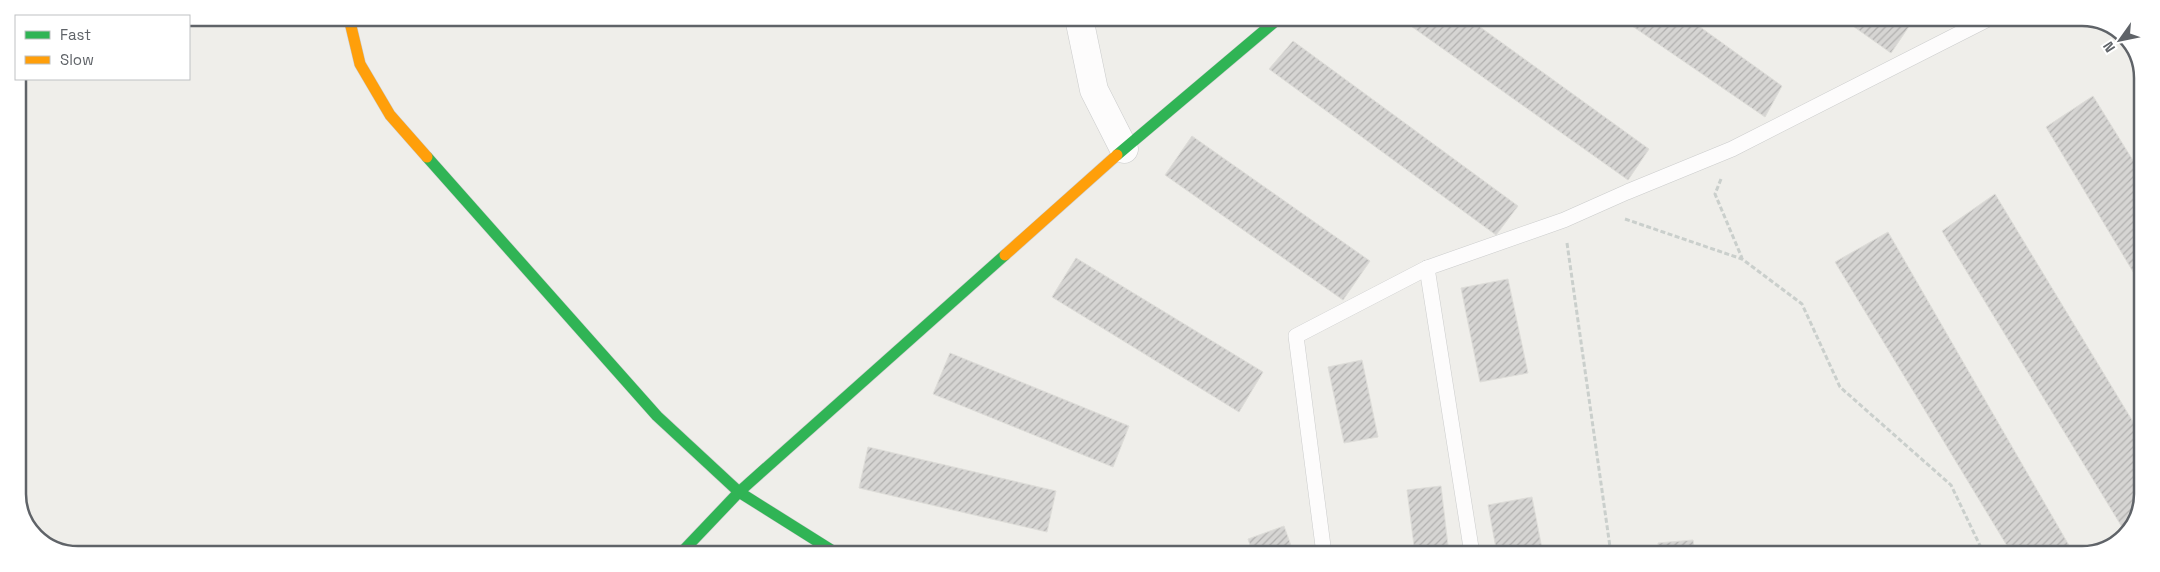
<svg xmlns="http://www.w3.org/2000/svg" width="2160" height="572" font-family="'Space Grotesk',sans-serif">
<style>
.building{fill:url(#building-hatch);stroke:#deddd9}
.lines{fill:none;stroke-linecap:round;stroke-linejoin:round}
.lane-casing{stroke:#cbcccc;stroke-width:16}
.street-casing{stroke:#cbcccc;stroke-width:29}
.fast-casing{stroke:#cacacb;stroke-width:12}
.slow-casing{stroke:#cacacb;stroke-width:12}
.path{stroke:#cacfcc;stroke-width:3;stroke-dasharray:5 2.5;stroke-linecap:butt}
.lane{stroke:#fdfcfc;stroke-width:15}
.street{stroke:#fdfcfc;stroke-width:28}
.fast{stroke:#30b455;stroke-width:11}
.slow{stroke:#ff9f0a;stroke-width:11}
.rim{fill:none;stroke:#5f6368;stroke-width:2.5}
</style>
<defs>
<pattern id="building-hatch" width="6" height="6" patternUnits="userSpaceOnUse" patternTransform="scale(1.25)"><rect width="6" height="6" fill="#d6d5d3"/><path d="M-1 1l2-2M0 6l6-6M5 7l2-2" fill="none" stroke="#b1b0af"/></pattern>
</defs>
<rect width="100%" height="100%" fill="#efeeea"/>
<g class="building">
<path d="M 1401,19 L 1469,19 L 1649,149 L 1628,180 Z"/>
<path d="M 1622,19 L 1689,19 L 1782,86 L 1765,117 Z"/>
<path d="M 1843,19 L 1914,19 L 1891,53 Z"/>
<path d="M 1293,41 L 1518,206 L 1496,235 L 1269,69 Z"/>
<path d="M 2093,96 L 2142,175 L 2141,285 L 2046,127 Z"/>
<path d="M 1192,136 L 1370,261 L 1343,300 L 1165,175 Z"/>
<path d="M 1995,194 L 2141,435 L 2141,509 L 2125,532 L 1942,231 Z"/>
<path d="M 1888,232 L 2074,554 L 2012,554 L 1835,262 Z"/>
<path d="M 1076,258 L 1263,372 L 1239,412 L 1052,297 Z"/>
<path d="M 1508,279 L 1528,373 L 1480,382 L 1461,288 Z"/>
<path d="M 950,353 L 1129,426 L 1113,467 L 933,394 Z"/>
<path d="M 1362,360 L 1378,437 L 1344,443 L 1328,367 Z"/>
<path d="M 868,447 L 1056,491 L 1047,532 L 859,488 Z"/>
<path d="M 1441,486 L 1449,554 L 1415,554 L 1407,490 Z"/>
<path d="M 1532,497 L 1543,554 L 1497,554 L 1488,505 Z"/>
<path d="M 1284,526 L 1294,554 L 1253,554 L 1248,539 Z"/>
<path d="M 1693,540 L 1695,554 L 1659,554 L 1658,543 Z"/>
</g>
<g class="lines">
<defs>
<g id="lane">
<path d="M 1427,268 L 1472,554"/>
<path d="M 1324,554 L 1296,336 L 1427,268 L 1564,220 L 1627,192 L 1732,149 L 1988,19"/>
</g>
<path id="street" d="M 1079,18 L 1094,90 L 1124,149"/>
<g id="fast">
<path d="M 1117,155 L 1278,19"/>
<path d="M 427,157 L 657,416 L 739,492 L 836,553"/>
<path d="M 681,553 L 739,492 L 1005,255"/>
</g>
<g id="slow">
<path d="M 349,18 L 360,64 L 390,115 L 427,157"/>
<path d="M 1005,255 L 1117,155"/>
</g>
</defs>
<use href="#lane" class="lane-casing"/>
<use href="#street" class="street-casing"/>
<use href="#fast" class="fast-casing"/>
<use href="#slow" class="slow-casing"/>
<g class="path">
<path d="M 1721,179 L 1715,194 L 1742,258"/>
<path d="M 1625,219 L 1742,259 L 1802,304 L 1840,387 L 1951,485 L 1984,554"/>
<path d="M 1567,243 L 1611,554"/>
</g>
<use href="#lane" class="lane"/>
<use href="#street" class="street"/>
<use href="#fast" class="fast"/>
<use href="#slow" class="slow"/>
</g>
<path d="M0 0H2160V572H0ZM78 26H2082A52 52 0 0 1 2134 78V494A52 52 0 0 1 2082 546H78A52 52 0 0 1 26 494V78A52 52 0 0 1 78 26Z" fill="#fff" fill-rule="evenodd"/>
<path class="rim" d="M78 26H2082A52 52 0 0 1 2134 78V494A52 52 0 0 1 2082 546H78A52 52 0 0 1 26 494V78A52 52 0 0 1 78 26Z"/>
<rect x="15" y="15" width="175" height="65" fill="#ffffff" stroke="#bfc1c3"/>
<rect x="25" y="31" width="25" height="8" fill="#30b455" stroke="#bfc1c3"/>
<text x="60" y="40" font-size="15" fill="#5f6368">Fast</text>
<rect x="25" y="56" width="25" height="8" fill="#ff9f0a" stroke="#bfc1c3"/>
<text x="60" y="65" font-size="15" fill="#5f6368">Slow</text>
<g transform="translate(2120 40) rotate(237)" stroke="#ffffff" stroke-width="4" paint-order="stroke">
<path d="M0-4L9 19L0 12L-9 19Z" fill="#5f6368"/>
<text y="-8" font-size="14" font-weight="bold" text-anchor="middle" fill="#5f6368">N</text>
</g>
</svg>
